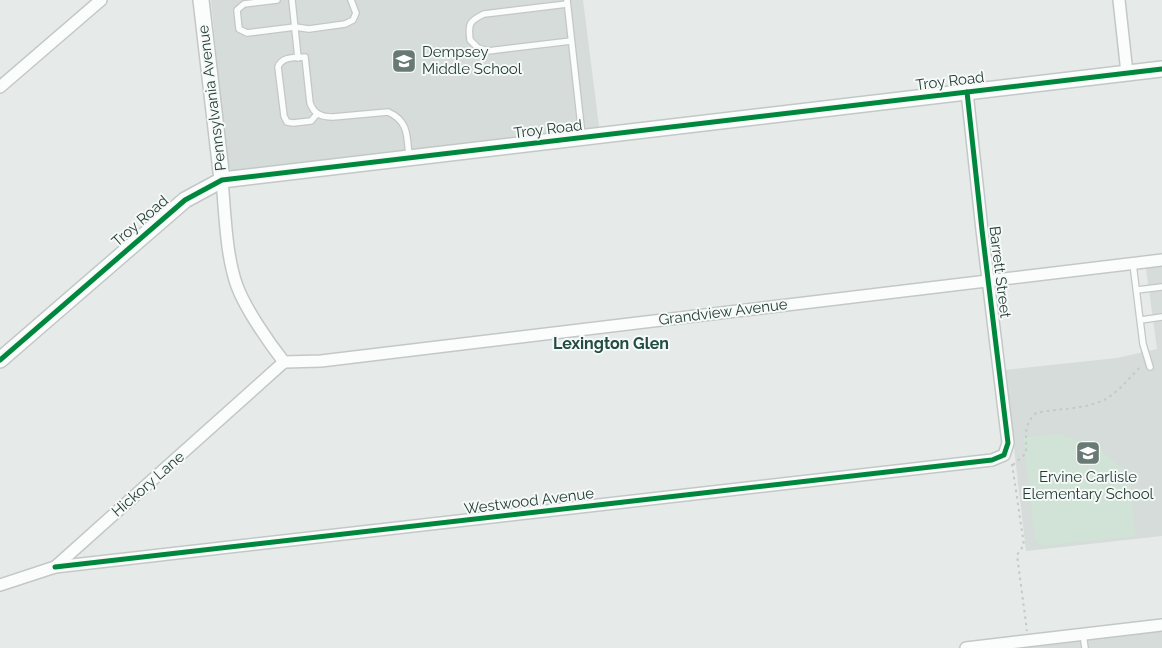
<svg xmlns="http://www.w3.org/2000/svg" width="1162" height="648" font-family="Raleway,sans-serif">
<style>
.built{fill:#d5dcd9}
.green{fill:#d1e2d6}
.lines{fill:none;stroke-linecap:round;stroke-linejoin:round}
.lane-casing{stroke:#c3c8c6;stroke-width:8}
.street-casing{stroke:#c3c8c6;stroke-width:14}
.secondary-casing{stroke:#c2c8c6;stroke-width:18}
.path{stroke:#c2cac6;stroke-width:2;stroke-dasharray:2.5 4;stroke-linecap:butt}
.lane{stroke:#fbfcfc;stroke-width:5.5}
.street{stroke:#fbfcfc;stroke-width:11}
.secondary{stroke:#fbfcfc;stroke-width:15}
.cycleway-casing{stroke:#f5f9f7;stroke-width:8}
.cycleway{stroke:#00873e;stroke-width:5}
.labels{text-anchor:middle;stroke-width:4;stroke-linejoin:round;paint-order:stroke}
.poi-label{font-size:15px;fill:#253d36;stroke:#f5f9f7;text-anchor:start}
.street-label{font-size:15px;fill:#253d36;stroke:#f5f9f7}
.neighbourhood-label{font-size:16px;font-weight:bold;fill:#234d43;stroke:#f5f9f7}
</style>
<rect width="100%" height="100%" fill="#e6ebe9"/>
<g class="built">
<path d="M 211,0 L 583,0 L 600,134 L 235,174 L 227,166 Z"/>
<path d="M 1162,266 L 1162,536 L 1026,551 L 1005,370 L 1117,358 L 1157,349 L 1146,268 Z"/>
<path d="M 1162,621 L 1162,648 L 969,648 Z"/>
</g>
<path class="green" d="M 1061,434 L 1101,450 L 1130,475 L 1135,536 L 1043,546 L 1035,541 L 1023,437 Z"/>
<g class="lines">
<defs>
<g id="lane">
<path d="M 277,0 L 244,4 L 237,10 L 239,29 L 247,33 L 295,27 L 309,29 L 345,24 L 353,20 L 356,13 L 351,0"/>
<path d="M 292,0 L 298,58"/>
<path d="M 567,0 L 582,135"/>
<path d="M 567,4 L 484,14 C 469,21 468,24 470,40 L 478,48 L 488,51 L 571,41"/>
<path d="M 317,114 L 311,121 L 293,123 L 287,122 L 284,116 L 278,67 C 282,56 295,58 305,57 L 310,103 C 314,114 321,117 333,117 L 388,112 C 409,121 407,137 409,157"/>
<path d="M 1133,264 L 1143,344 L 1150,367"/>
<path d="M 1137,290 L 1162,287"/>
<path d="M 1141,320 L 1162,317"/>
<path d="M 1083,634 L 1085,648"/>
</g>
<g id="street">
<path d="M 1119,0 L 1127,73"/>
<path d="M 0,87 L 101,0"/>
<path d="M 222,180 C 225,213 226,256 237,286 C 245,308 269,343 284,362"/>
<path d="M 284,362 L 321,361 L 1162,260"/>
<path d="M 55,567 L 992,460 L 1004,455 L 1008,443 L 982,230 L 967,92"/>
<path d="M 0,585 L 55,567 L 284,362"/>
<path d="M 966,648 L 1162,625"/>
</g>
<g id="secondary">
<path d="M 201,0 L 222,180"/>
<path d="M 0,360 L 185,200 L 222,180 L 1162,69"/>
</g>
</defs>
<use href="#lane" class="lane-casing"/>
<use href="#street" class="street-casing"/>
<use href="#secondary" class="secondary-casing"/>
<g class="path">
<path d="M 1012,464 L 1024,545 L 1017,555 L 1027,631"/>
<path d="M 1013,465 L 1026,453 C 1027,435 1022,427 1036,413 C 1058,408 1090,410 1109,397 C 1122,388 1131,376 1142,365"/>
</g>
<use href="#lane" class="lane"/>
<use href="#street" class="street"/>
<use href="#secondary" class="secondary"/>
<defs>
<g id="cycleway">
<path d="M 0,360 L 185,200 L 222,180 L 1162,69"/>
<path d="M 55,567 L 992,460 L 1004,455 L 1008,443 L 982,230 L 967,92"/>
</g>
</defs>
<use href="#cycleway" class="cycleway-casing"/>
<use href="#cycleway" class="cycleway"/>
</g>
<defs>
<symbol id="school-square" viewBox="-11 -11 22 22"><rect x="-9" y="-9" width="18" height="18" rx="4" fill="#697a75" stroke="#f5f9f7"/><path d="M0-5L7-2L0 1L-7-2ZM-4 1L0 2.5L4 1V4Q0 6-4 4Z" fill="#fff"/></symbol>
</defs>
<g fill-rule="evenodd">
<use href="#school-square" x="390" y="47" width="28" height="28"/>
<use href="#school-square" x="1074" y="439" width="28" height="28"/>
</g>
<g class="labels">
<g class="poi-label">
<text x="422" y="57">Dempsey<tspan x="422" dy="17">Middle School</tspan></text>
<text x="1088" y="482" text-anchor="middle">Ervine Carlisle<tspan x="1088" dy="17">Elementary School</tspan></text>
</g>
<g class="street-label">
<text transform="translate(950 81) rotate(-7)" y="5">Troy Road</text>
<text transform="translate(212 98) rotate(-97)" y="5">Pennsylvania Avenue</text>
<text transform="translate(548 129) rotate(-7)" y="5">Troy Road</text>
<text transform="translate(140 221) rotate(-41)" y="5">Troy Road</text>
<text transform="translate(1000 272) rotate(83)" y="5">Barrett Street</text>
<text transform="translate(723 312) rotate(-7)" y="5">Grandview Avenue</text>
<text transform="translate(148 484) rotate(-41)" y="5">Hickory Lane</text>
<text transform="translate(529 501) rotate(-7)" y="5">Westwood Avenue</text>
</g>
<g class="neighbourhood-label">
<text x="611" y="349">Lexington Glen</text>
</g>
</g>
</svg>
